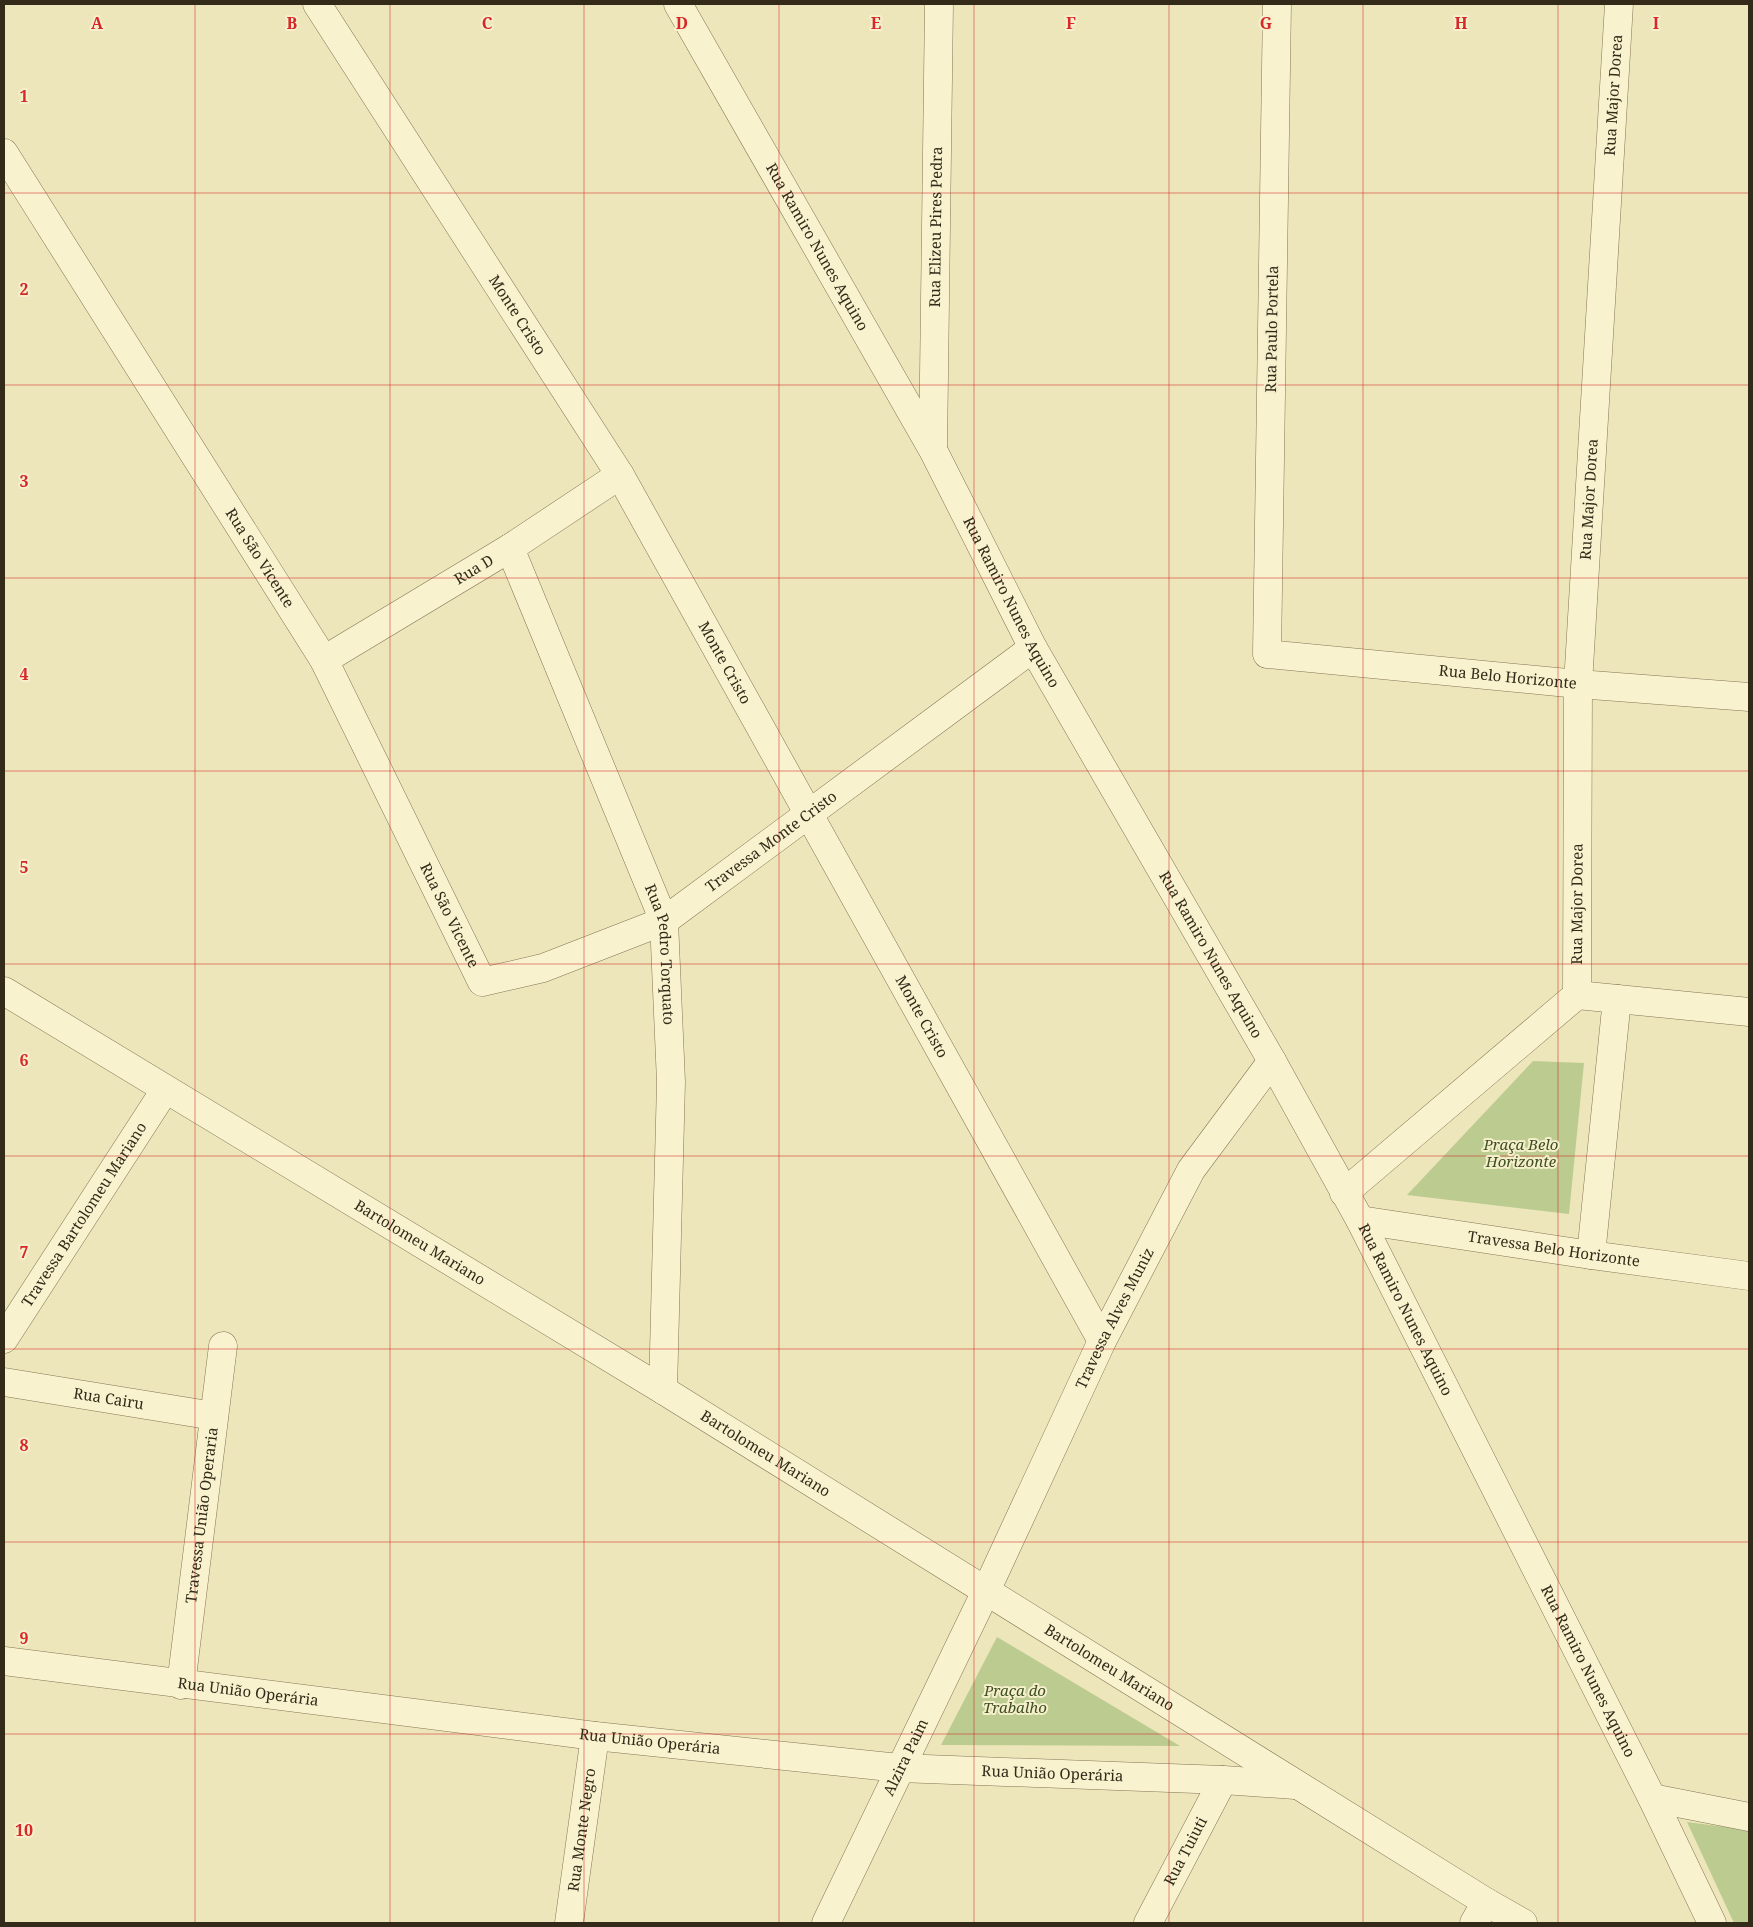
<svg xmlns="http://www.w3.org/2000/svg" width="1753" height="1927" font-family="'Noto Serif',serif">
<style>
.green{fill:#bccb90}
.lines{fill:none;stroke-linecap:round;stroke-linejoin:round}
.minor-casing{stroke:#857555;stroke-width:29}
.minor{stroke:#f9f2ce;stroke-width:28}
.grid{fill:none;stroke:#d62828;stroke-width:1;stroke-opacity:0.55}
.labels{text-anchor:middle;stroke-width:4;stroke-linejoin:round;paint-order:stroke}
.street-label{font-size:15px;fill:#342a1a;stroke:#f5efcb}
.park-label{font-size:15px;font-style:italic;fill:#3e5021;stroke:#f5efcb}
.grid-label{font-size:16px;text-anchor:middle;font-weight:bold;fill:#d62828;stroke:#f5efcb;stroke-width:4;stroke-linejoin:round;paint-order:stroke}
</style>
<rect width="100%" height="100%" fill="#eee6bb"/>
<g class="green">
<path d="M 1533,1061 L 1584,1063 L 1569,1214 L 1407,1195 Z"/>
<path d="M 997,1637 L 1180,1746 L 941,1745 Z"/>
<path d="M 1687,1822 L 1749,1830 L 1749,1923 L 1734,1923 Z"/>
</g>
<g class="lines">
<defs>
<g id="minor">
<path id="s1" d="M 317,4 L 620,475 L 1102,1341"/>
<path id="s2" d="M 678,4 L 933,450 L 1033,648 L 1272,1061 L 1360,1220 L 1652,1798 L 1712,1923"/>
<path id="s3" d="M 1277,4 L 1267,654 L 1578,684 L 1749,697"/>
<path id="s4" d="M 4,153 L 324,660 L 482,982 L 543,968 L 664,921 L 1033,648"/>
<path id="s5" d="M 933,449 L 939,4"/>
<path id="s6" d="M 510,548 L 664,921 L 671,1082 L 663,1390"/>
<path id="s7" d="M 324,660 L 510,548 L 620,475"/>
<path id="s8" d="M 4,991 L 663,1390 L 1486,1902 L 1523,1923"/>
<path id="s9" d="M 1577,995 L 1578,684 L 1619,4"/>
<path d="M 1577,995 L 1749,1012"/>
<path d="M 1344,1193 L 1577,995"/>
<path id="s10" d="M 1360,1220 L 1591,1255 L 1749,1276"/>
<path d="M 1591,1255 L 1617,999"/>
<path id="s11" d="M 4,1339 L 165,1090"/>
<path id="s12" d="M 4,1382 L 214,1416"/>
<path id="s13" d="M 4,1661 L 595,1736 L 899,1768 L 1223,1780 L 1295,1785"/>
<path id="s14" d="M 181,1685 L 223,1346"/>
<path d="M 1652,1798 L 1749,1817"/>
<path id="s15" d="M 569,1923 L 595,1736"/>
<path id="s16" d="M 826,1923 L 986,1591 L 1102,1341 L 1191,1170 L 1272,1061"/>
<path id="s17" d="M 1148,1923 L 1223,1780"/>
<path d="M 1474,1923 L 1486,1902"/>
</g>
</defs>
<use href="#minor" class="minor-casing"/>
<use href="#minor" class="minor"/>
</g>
<path class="grid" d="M 195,4 L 195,1923M 390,4 L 390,1923M 584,4 L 584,1923M 779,4 L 779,1923M 974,4 L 974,1923M 1169,4 L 1169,1923M 1363,4 L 1363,1923M 1558,4 L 1558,1923M 4,193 L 1749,193M 4,385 L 1749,385M 4,578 L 1749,578M 4,771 L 1749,771M 4,964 L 1749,964M 4,1156 L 1749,1156M 4,1349 L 1749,1349M 4,1542 L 1749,1542M 4,1734 L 1749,1734"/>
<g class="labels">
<g class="street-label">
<text dy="5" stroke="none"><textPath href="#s9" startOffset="901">Rua Major Dorea</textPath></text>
<text dy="5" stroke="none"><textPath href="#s5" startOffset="222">Rua Elizeu Pires Pedra</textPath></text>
<text dy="5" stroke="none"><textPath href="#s2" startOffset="280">Rua Ramiro Nunes Aquino</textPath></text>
<text dy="5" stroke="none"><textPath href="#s1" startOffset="370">Monte Cristo</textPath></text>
<text transform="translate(1272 329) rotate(-89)" y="5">Rua Paulo Portela</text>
<text dy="5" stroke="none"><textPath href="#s9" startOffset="496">Rua Major Dorea</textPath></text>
<text dy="5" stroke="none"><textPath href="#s4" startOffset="479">Rua São Vicente</textPath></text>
<text dy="5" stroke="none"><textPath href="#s7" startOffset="175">Rua D</textPath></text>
<text dy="5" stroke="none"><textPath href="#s2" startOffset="685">Rua Ramiro Nunes Aquino</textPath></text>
<text dy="5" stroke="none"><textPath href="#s1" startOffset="775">Monte Cristo</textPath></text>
<text dy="5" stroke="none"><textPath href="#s3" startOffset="892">Rua Belo Horizonte</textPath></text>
<text dy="5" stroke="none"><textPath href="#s4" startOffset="1284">Travessa Monte Cristo</textPath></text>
<text dy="5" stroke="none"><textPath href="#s9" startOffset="91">Rua Major Dorea</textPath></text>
<text dy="5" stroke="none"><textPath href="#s4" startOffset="884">Rua São Vicente</textPath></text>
<text dy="5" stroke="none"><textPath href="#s2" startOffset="1090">Rua Ramiro Nunes Aquino</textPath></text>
<text dy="5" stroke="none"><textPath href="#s6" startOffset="436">Rua Pedro Torquato</textPath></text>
<text dy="5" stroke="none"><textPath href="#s1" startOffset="1180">Monte Cristo</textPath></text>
<text dy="5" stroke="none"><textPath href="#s11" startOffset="148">Travessa Bartolomeu Mariano</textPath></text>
<text dy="5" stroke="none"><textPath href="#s8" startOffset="486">Bartolomeu Mariano</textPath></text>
<text dy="5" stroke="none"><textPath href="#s10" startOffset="196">Travessa Belo Horizonte</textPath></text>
<text dy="5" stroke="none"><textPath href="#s2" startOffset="1495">Rua Ramiro Nunes Aquino</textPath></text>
<text dy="5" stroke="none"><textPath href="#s16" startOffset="670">Travessa Alves Muniz</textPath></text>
<text dy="5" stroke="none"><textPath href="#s12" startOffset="106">Rua Cairu</textPath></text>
<text dy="5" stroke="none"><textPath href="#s8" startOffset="891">Bartolomeu Mariano</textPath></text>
<text dy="5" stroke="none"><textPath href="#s14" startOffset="171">Travessa União Operaria</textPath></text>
<text dy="5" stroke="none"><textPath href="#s8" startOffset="1296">Bartolomeu Mariano</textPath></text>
<text dy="5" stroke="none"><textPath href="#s2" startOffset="1900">Rua Ramiro Nunes Aquino</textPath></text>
<text dy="5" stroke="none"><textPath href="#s13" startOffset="246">Rua União Operária</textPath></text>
<text dy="5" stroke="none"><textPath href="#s13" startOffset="651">Rua União Operária</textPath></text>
<text dy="5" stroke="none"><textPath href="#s16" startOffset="184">Alzira Paim</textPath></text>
<text dy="5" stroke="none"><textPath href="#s13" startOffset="1055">Rua União Operária</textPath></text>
<text dy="5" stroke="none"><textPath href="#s15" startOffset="94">Rua Monte Negro</textPath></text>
<text dy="5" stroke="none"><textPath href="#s17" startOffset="81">Rua Tuiuti</textPath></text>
</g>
<g class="park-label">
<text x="1521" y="1150">Praça Belo<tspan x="1521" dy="17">Horizonte</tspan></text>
<text x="1015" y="1696">Praça do<tspan x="1015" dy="17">Trabalho</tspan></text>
</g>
</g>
<g class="grid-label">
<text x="97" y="29">A</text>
<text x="292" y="29">B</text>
<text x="487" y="29">C</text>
<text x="682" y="29">D</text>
<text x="876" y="29">E</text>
<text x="1071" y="29">F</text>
<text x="1266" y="29">G</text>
<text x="1461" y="29">H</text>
<text x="1656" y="29">I</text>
<text x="24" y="102">1</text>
<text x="24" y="295">2</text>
<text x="24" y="487">3</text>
<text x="24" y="680">4</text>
<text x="24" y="873">5</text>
<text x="24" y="1066">6</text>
<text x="24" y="1258">7</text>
<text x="24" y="1451">8</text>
<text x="24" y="1644">9</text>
<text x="24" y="1836">10</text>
</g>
<rect width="1753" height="1927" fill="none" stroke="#342a1a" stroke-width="10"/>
</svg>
